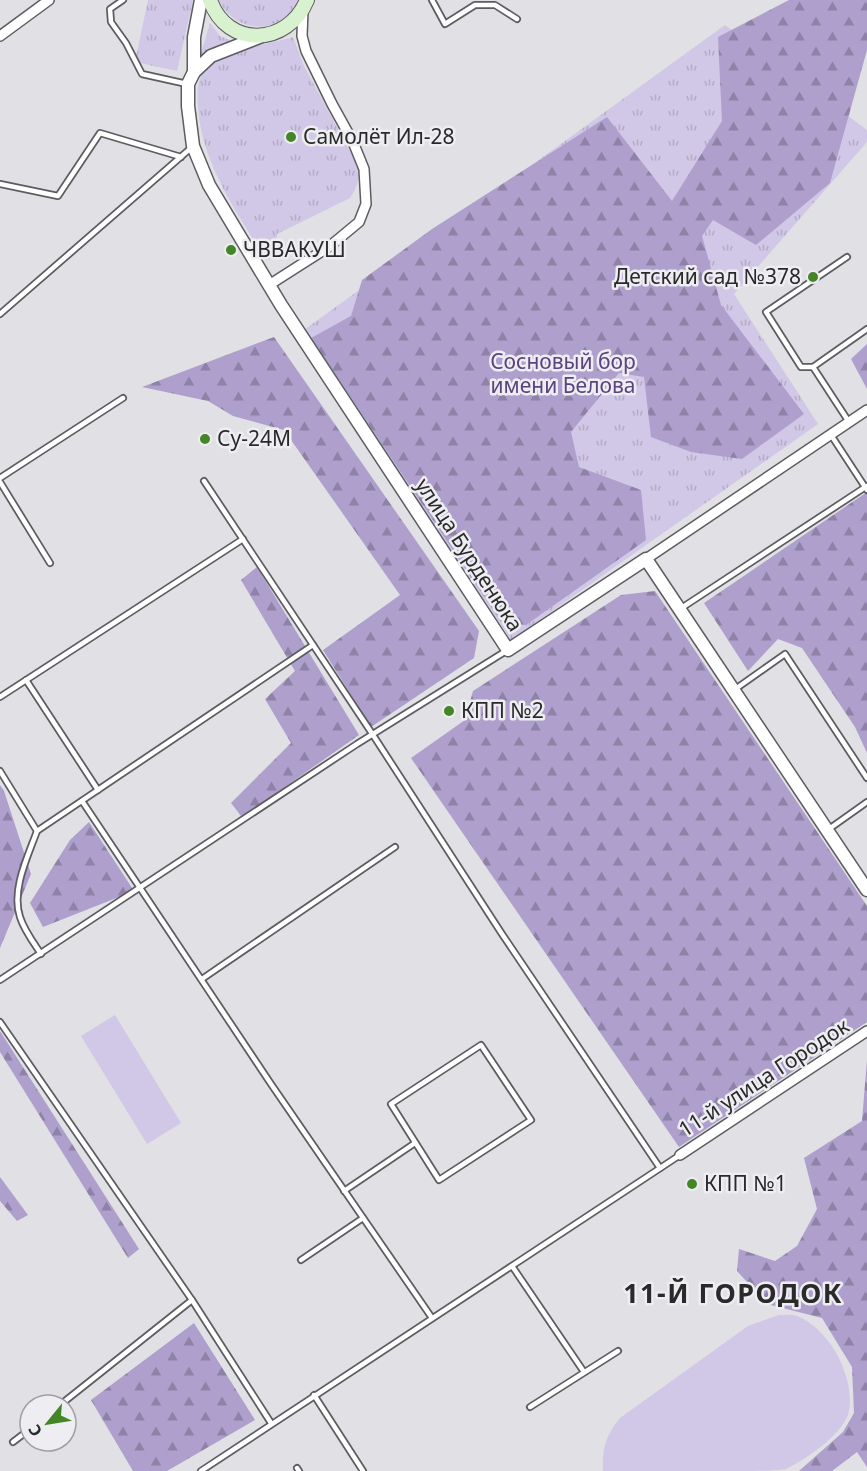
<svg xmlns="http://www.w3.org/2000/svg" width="867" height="1471" font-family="'Noto Sans',sans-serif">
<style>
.grass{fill:url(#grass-tufts)}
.forest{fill:url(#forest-firs)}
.pitch{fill:#d1c7e6}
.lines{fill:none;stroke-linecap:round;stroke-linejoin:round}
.service-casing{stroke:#5d5c60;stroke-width:8}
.minor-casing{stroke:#5d5c60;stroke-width:12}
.tertiary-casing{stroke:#5d5c60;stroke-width:15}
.secondary-casing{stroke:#5d5c60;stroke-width:16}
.service{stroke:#fff;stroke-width:4.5}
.minor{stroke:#fff;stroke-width:9}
.tertiary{stroke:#fff;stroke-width:12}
.secondary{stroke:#d8f1cf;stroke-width:14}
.poi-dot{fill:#438527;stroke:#eeedf1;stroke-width:2}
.labels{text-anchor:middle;stroke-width:5;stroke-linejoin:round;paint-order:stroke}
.poi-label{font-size:21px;fill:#2a2a2b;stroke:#eeedf1;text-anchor:start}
.park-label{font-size:21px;fill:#5a437f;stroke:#eeedf1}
.street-label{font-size:21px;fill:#2a2a2b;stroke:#eeedf1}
.district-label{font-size:27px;font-weight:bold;letter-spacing:1.5px;fill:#2a2a2b;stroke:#eeedf1}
</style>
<defs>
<pattern id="grass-tufts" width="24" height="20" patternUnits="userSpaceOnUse" patternTransform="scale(1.5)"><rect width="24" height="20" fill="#d1c7e6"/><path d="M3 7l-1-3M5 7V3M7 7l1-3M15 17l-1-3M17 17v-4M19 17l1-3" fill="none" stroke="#b4abc5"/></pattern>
<pattern id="forest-firs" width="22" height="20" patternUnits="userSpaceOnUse" patternTransform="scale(1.5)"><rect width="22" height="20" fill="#ae9fcd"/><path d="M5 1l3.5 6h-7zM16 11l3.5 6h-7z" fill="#8e82a7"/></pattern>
</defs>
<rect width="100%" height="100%" fill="#e1e0e4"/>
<g class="grass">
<path d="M 148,0 L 193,0 L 177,71 L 135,62 Z"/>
<path d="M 219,0 L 298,0 C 283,36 235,35 219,0 Z"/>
<path d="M 210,23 L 220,36 L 238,44 L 199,60 Z"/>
<path d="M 725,25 L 867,130 L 867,142 L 734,294 L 818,424 L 511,640 L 304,330 Z"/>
<path d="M 293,37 L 304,66 L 358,166 C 360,178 357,188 350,198 L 277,234 L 274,258 L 266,260 C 237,212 201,163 198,106 C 197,90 197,75 210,64 C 228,49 270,44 293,37 Z"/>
</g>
<g class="forest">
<path d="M 789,0 L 867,0 L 867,50 L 830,183 L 756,245 L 713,220 L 702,236 L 721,305 L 804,414 L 742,459 L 691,452 L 651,437 L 644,377 L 619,373 L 571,432 L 579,467 L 641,490 L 646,540 L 526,625 L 501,622 L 311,338 L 351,316 L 362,280 L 432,229 L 607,117 L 672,201 L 722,121 L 718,37 Z"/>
<path d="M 274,337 L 479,631 L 474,658 L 371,727 L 323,650 L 400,595 L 284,430 L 233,416 L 208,401 L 142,387 Z"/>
<path d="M 867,344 L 867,389 L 851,359 Z"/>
<path d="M 867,492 L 867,753 L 855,727 L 802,648 L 778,639 L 748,671 L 704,603 Z"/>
<path d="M 257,567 L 359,735 L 242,817 L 231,803 L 291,743 L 265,699 L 295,671 L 241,580 Z"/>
<path d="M 655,591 L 867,906 L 867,1022 L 679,1147 L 411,758 L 465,720 L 473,691 L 621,595 Z"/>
<path d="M 0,785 L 4,791 L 31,874 L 0,948 Z"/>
<path d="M 89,822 L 134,891 L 43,927 L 30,903 L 70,840 Z"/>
<path d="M 0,1031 L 139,1249 L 128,1258 L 0,1052 Z"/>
<path d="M 867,1060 L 867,1467 L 857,1452 L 832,1471 L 799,1471 L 843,1432 L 854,1413 L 852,1367 L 822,1318 L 767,1304 L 737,1271 L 739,1249 L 775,1261 L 797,1246 L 817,1209 L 804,1158 L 862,1121 Z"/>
<path d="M 0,1177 L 28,1215 L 17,1221 L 0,1201 Z"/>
<path d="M 194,1323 L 255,1420 L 167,1471 L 133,1471 L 91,1400 Z"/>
</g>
<g class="pitch">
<path d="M 115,1015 L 181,1123 L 147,1144 L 81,1036 Z"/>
<path d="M 779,1315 C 785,1315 792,1314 797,1316 C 830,1329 855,1377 849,1411 C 844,1434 806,1459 786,1469 C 776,1471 757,1471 745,1471 C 698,1471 650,1471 603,1471 C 602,1447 606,1436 620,1418 L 748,1326 Z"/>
</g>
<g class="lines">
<defs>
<g id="service">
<path d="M 123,0 L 110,9 L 111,22 L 126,43 L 142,74 L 187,84"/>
<path d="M 432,0 L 445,24 L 475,5 L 495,5 L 517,19"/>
<path d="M 0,184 L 58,196 L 100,133 L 181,157"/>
<path d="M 0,314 L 191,148"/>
<path d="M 813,367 L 801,367 L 766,312 L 847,257"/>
<path d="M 849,422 L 813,367 L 867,329"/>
<path d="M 831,435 L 867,490"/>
<path d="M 0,478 L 123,398"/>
<path d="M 204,481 L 373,735 L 502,934 L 660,1168"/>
<path d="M 0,482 L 50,563"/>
<path d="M 680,609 L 867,486"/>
<path d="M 26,680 L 98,790"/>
<path d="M 734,690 L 785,654 L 867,778"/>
<path d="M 0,697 L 243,539"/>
<path d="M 0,771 L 37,831 C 28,856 11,890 20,917 C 24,930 33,942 41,954"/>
<path d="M 82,801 L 271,1084 L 432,1318"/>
<path d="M 829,829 L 867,802"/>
<path d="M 37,831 L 313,645"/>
<path d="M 202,979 L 395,847"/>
<path d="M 0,980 L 357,744 L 506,651"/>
<path d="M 0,1022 L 192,1300 L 271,1423"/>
<path d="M 481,1045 L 531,1120 L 439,1180 L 391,1104 Z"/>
<path d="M 344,1191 L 415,1143"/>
<path d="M 301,1260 L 363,1218"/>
<path d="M 512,1266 L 584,1372"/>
<path d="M 314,1395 L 363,1471"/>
<path d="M 60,1405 L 192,1300"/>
<path d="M 530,1407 L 618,1351"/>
<path d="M 13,1442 L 30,1429"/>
<path d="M 297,1468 L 299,1471"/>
<path d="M 201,1471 L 680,1155"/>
</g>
<g id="minor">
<path d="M 0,36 L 49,0"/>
<path d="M 269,285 L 330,246 L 359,222 L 366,204 L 364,169 L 353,142 L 332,104 L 306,51 L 302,36 L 303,10"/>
<path d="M 646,559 L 867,410"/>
<path d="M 680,1155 L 867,1031"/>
</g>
<g id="tertiary">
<path d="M 201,0 L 194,37 L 194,72 L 188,84 L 188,106 L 193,146 L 209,185 L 281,305 L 508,650 L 646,559 L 867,890"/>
<path d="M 194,72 L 211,56 L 262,36"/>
</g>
<path id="secondary" d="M 210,0 C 227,49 288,46 307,0"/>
</defs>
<use href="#service" class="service-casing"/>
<use href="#minor" class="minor-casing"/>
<use href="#tertiary" class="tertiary-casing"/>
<use href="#secondary" class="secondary-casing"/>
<use href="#service" class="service"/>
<use href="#minor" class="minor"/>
<use href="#tertiary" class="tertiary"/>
<use href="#secondary" class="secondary"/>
</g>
<g class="poi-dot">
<circle cx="291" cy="137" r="6"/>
<circle cx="231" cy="250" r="6"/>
<circle cx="813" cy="277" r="6"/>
<circle cx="205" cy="439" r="6"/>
<circle cx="449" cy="711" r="6"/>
<circle cx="692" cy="1184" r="6"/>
</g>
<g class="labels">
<g class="poi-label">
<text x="303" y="144">Самолёт Ил-28</text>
<text x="243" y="257">ЧВВАКУШ</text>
<text x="801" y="284" text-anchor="end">Детский сад №378</text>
<text x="217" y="446">Су-24М</text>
<text x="461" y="718">КПП №2</text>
<text x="704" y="1191">КПП №1</text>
</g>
<g class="park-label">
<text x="563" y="369">Сосновый бор<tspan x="563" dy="24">имени Белова</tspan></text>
</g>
<g class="street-label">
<text transform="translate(469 555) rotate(57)" y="7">улица Бурденюка</text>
<text transform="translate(764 1078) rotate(-33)" y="7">11-й улица Городок</text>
</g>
<g class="district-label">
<text x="733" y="1303">11-Й ГОРОДОК</text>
</g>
</g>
<g transform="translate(48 1423) rotate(240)"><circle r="28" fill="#eeedf1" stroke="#a09fa2" stroke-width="1.5"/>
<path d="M0-4.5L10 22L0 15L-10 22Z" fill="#438527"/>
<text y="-9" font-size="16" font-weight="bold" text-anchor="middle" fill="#2a2a2b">С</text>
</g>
</svg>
